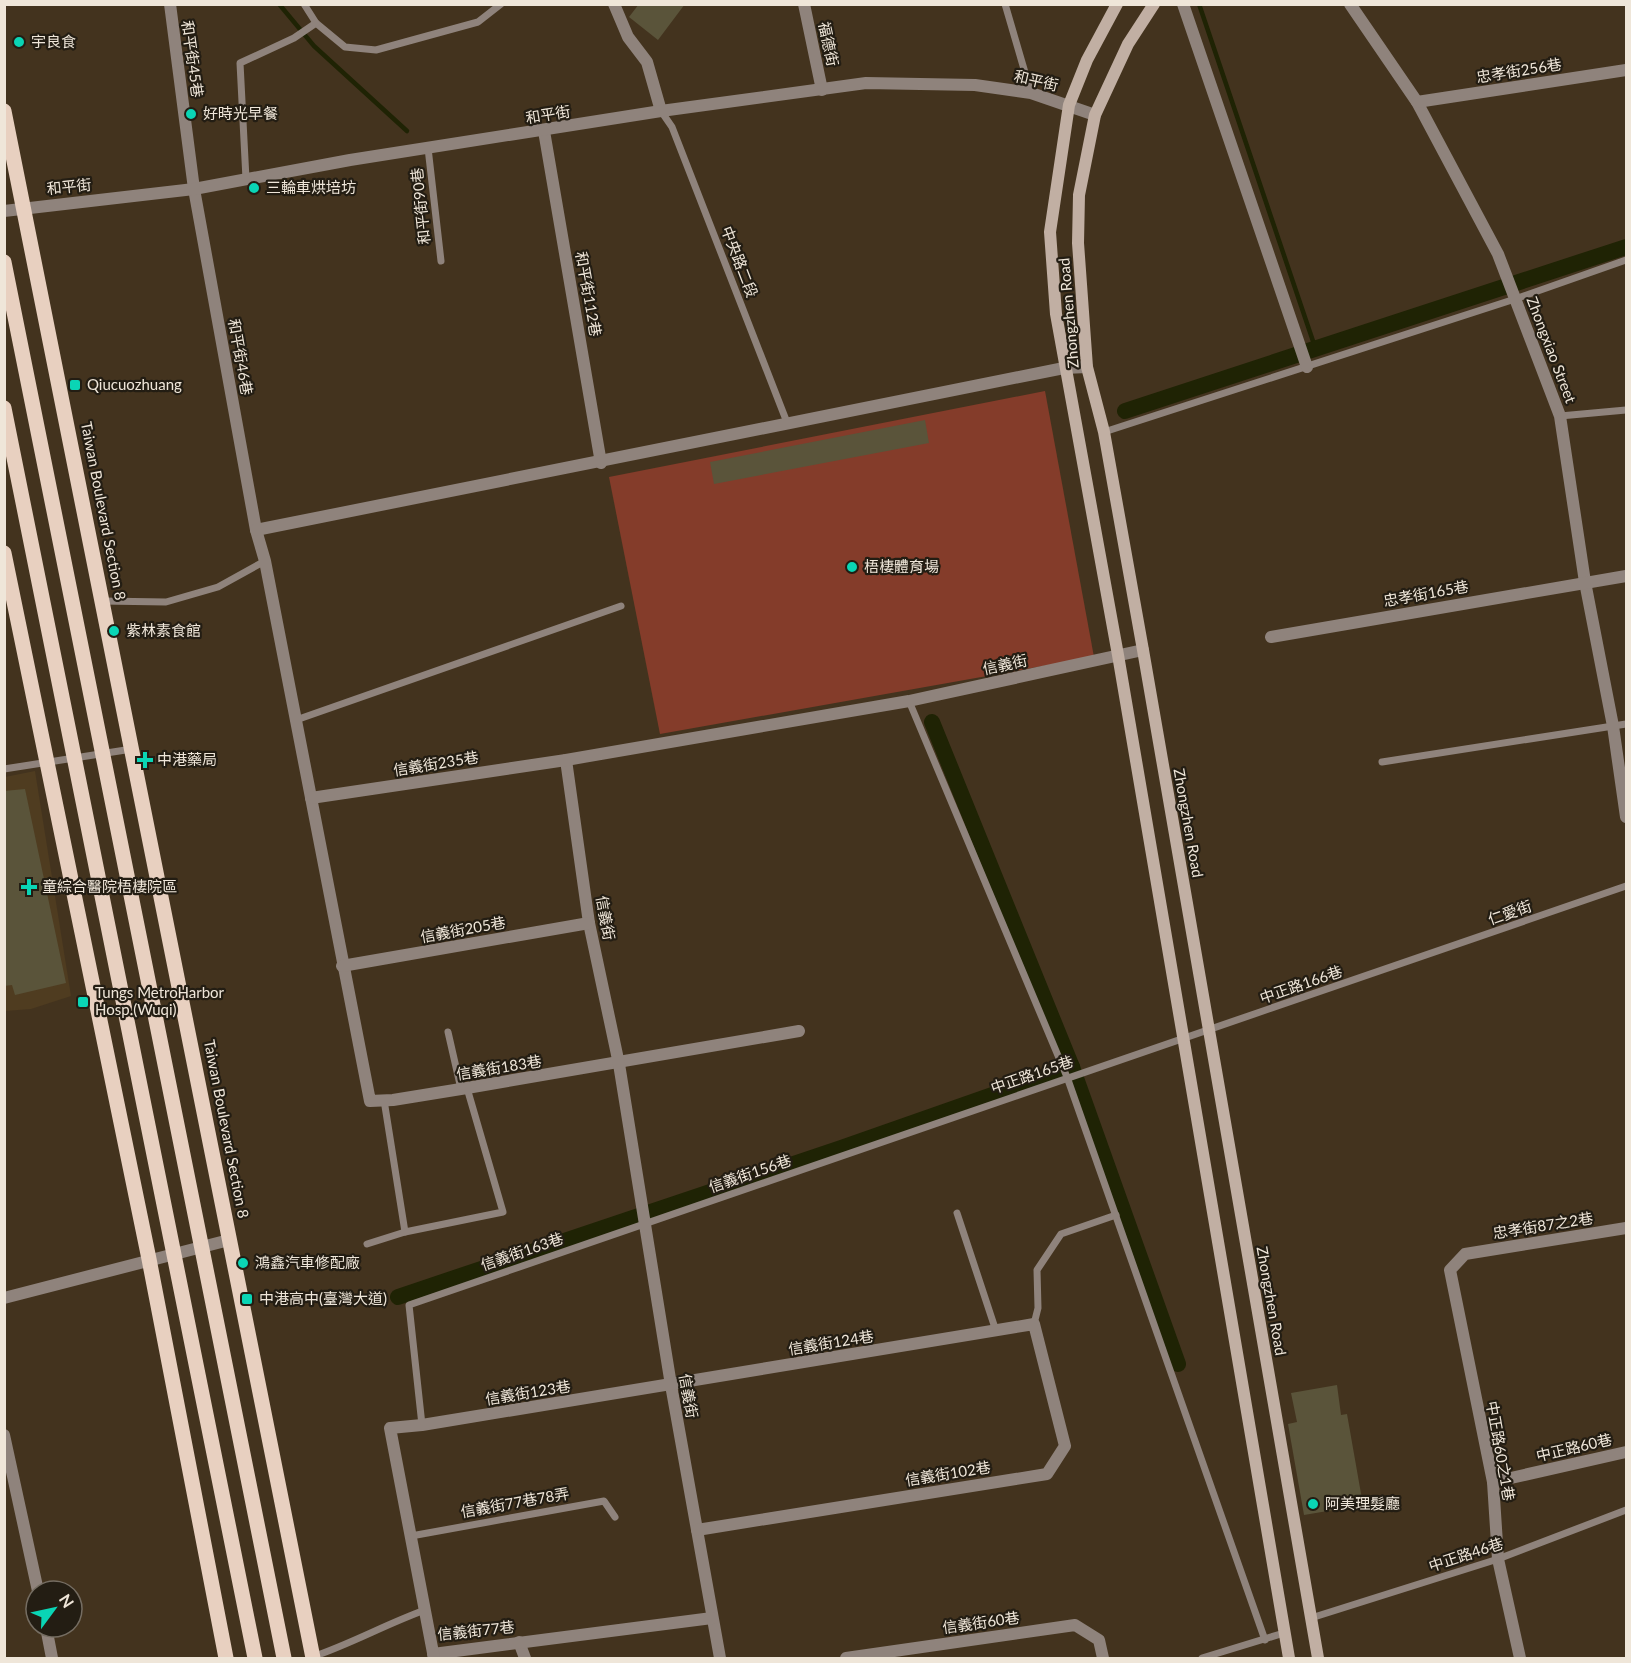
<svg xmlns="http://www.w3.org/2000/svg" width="1631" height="1663" font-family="Lato,'Noto Sans TC',sans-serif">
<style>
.built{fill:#4f3c20}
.green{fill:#843c2a}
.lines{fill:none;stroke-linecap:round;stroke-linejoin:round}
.stream{stroke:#1f2304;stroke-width:4.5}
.canal{stroke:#1f2304;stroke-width:16}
.building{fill:#5a543a}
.lane{stroke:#8f837c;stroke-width:7}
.street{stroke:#8f837c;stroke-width:12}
.secondary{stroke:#c1afa3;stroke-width:12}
.primary{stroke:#e8d0c0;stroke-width:15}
.poi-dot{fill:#0ad5b5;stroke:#231d13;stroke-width:2}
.labels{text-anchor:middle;stroke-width:4.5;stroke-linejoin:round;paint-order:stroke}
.poi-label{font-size:15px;fill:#efe6d9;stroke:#231d13;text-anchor:start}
.street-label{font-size:15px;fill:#efe6d9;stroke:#231d13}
</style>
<rect width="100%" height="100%" fill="#43331e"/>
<path class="built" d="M 35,771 L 71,996 L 31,1009 L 5,1011 L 5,777 Z"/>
<path class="green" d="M 1045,391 L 1094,657 L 660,734 L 609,477 Z"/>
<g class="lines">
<g class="stream">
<path d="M 279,4 L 314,46 L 407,131"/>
<path d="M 1199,4 L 1315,347"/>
</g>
<g class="canal">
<path d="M 1125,411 L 1626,247"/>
<path d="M 932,722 L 1072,1067 L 1178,1364"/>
<path d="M 398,1297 L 841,1148 L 1072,1067"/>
</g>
</g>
<g class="building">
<path d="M 639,4 L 685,4 L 658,40 L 629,17 Z"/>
<path d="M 925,420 L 929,443 L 714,484 L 710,462 Z"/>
<path d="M 25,789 L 66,983 L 15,995 L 12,985 L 4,986 L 4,791 Z"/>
<path d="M 1337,1385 L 1341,1415 L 1347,1414 L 1363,1505 L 1304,1515 L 1288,1424 L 1297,1422 L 1291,1393 Z"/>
</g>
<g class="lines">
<g class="lane">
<path d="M 304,4 L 316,23 L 345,47 L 376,50 L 478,22 L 501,4"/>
<path d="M 1005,4 L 1031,93"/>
<path d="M 661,111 L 672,127 L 788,425"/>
<path d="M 428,148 L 441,261"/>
<path d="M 246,179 L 240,63 L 294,38 L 316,23"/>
<path d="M 1560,416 L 1626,410"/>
<path d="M 1104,432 L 1515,299 L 1626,260"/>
<path d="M 102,601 L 166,602 L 218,587 L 265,561"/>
<path d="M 909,701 L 1067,1077 L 1265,1640"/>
<path d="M 296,720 L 621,606"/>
<path d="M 1382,762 L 1626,724"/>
<path d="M 4,769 L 132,749"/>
<path d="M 448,1032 L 461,1089"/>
<path d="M 384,1100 L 405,1232"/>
<path d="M 957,1213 L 996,1331"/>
<path d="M 367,1244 L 405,1232 L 503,1212 L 467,1088"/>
<path d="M 1034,1324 L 1038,1308 L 1037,1270 L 1061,1234 L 1116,1215"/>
<path d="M 422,1425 L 409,1305 L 1626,886"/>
<path d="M 411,1536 L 604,1501 L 615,1517"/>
<path d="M 1311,1618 L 1498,1559 L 1626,1510"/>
<path d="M 312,1657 C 351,1644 386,1624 425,1610"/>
<path d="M 1202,1658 L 1284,1633"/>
</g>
<g class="street">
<path d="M 170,4 L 194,189 L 256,530 L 265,561 L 370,1101 L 393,1100 L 467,1088 L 799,1031"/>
<path d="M 614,4 L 628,37 L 647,62 L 661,111"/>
<path d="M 804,4 L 822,90"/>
<path d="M 1183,4 L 1307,367"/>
<path d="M 1350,4 L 1417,102 L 1498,254 L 1560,416 L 1585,582 L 1613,726 L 1626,817"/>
<path d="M 1417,102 L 1626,70"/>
<path d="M 544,131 L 601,463"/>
<path d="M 4,211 L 194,189 L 350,160 L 661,111 L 866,83 L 975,85 L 1031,93 L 1095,115"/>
<path d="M 256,530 L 1064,368 L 1087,367"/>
<path d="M 1271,637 L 1626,576"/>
<path d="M 566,760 L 589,923 L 619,1064 L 671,1385 L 720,1658"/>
<path d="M 311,798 L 566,760 L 909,701 L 1143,650"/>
<path d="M 342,966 L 589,923"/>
<path d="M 4,1298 L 229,1240"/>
<path d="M 4,1435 L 38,1591"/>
<path d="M 1493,1482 L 1626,1452"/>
<path d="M 46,1627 L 52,1658"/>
<path d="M 519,1642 L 525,1658"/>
<path d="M 433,1654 L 712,1618"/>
<path d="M 434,1658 L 390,1428 L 422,1425 L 1034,1324 L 1065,1446 L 1047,1474 L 697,1530"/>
<path d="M 846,1658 L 1075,1625 L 1099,1640 L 1103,1658"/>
<path d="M 1520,1658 L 1498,1559 L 1493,1482 L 1450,1270 L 1465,1254 L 1626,1228"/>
</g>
<g class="secondary">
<path d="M 1117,4 L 1087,60 L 1069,105 L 1050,232 L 1056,314 L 1118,655 L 1289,1658"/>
<path d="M 1154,4 L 1128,44 L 1095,115 L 1079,195 L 1078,243 L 1087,367 L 1104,432 L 1143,650 L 1318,1658"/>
</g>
<g class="primary">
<path d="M 4,111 L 313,1658"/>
<path d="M 4,262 L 284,1658"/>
<path d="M 4,408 L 255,1658"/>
<path d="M 4,553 L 149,1259 L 226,1658"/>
</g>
</g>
<g class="poi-dot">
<circle cx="19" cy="42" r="6"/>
<circle cx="191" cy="114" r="6"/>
<circle cx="254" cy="188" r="6"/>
<rect x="69" y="379" width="12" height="12" rx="3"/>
<circle cx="852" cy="567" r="6"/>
<circle cx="114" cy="631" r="6"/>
<path d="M142 751h6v6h6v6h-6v6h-6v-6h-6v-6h6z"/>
<path d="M26 878h6v6h6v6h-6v6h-6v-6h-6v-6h6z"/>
<rect x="77" y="996" width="12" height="12" rx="3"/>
<circle cx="243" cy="1263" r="6"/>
<rect x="241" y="1293" width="12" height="12" rx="3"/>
<circle cx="1313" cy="1504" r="6"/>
</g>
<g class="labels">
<g class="poi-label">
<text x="31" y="47">宇良食</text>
<text x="203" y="119">好時光早餐</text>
<text x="266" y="193">三輪車烘培坊</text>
<text x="87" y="390">Qiucuozhuang</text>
<text x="864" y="572">梧棲體育場</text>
<text x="126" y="636">紫林素食館</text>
<text x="157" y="765">中港藥局</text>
<text x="42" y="892">童綜合醫院梧棲院區</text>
<text x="95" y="998">Tungs MetroHarbor<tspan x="95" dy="17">Hosp.(Wuqi)</tspan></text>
<text x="255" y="1268">鴻鑫汽車修配廠</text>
<text x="259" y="1304">中港高中(臺灣大道)</text>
<text x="1325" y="1509">阿美理髮廳</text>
</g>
<g class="street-label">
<text transform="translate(828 44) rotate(78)" y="5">福德街</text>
<text transform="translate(192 59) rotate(82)" y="5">和平街45巷</text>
<text transform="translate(1519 71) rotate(-9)" y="5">忠孝街256巷</text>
<text transform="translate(1036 81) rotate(13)" y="5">和平街</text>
<text transform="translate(548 115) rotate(-9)" y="5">和平街</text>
<text transform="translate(69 187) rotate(-6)" y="5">和平街</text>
<text transform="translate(421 206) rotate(-96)" y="5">和平街90巷</text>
<text transform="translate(739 262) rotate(69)" y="5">中央路二段</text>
<text transform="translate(588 294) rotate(80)" y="5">和平街112巷</text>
<text transform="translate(1069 313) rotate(-95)" y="5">Zhongzhen Road</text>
<text transform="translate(1551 350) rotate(69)" y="5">Zhongxiao Street</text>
<text transform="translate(240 357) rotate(80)" y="5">和平街46巷</text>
<text transform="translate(103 511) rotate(79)" y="5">Taiwan Boulevard Section 8</text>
<text transform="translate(1426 594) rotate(-10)" y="5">忠孝街165巷</text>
<text transform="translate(1005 665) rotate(-12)" y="5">信義街</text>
<text transform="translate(436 764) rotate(-9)" y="5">信義街235巷</text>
<text transform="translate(1188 823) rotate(80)" y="5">Zhongzhen Road</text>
<text transform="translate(1510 913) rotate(-19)" y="5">仁愛街</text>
<text transform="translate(605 918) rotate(80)" y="5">信義街</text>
<text transform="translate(463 930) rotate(-10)" y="5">信義街205巷</text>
<text transform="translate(1301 985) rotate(-19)" y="5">中正路166巷</text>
<text transform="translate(499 1068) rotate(-9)" y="5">信義街183巷</text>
<text transform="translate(1032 1075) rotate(-19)" y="5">中正路165巷</text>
<text transform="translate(226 1129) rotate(79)" y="5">Taiwan Boulevard Section 8</text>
<text transform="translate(750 1174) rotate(-19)" y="5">信義街156巷</text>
<text transform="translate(1543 1226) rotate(-9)" y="5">忠孝街87之2巷</text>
<text transform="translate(522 1252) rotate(-19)" y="5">信義街163巷</text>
<text transform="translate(1271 1301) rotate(80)" y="5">Zhongzhen Road</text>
<text transform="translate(831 1343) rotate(-9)" y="5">信義街124巷</text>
<text transform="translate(528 1393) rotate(-9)" y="5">信義街123巷</text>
<text transform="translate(688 1396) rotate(80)" y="5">信義街</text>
<text transform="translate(1574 1448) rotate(-13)" y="5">中正路60巷</text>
<text transform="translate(1500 1451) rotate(80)" y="5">中正路60之1巷</text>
<text transform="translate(948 1474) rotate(-9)" y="5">信義街102巷</text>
<text transform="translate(515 1503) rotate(-10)" y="5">信義街77巷78弄</text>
<text transform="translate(1466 1555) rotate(-18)" y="5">中正路46巷</text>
<text transform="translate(981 1623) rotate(-8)" y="5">信義街60巷</text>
<text transform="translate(476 1631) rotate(-6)" y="5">信義街77巷</text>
</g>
</g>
<rect width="1631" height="1663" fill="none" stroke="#efe6d9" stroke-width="12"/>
<g transform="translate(54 1609) rotate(57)"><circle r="28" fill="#231d13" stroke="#756d62" stroke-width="1.5"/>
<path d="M0-4.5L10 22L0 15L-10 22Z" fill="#0ad5b5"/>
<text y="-9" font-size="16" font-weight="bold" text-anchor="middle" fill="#efe6d9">N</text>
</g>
</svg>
